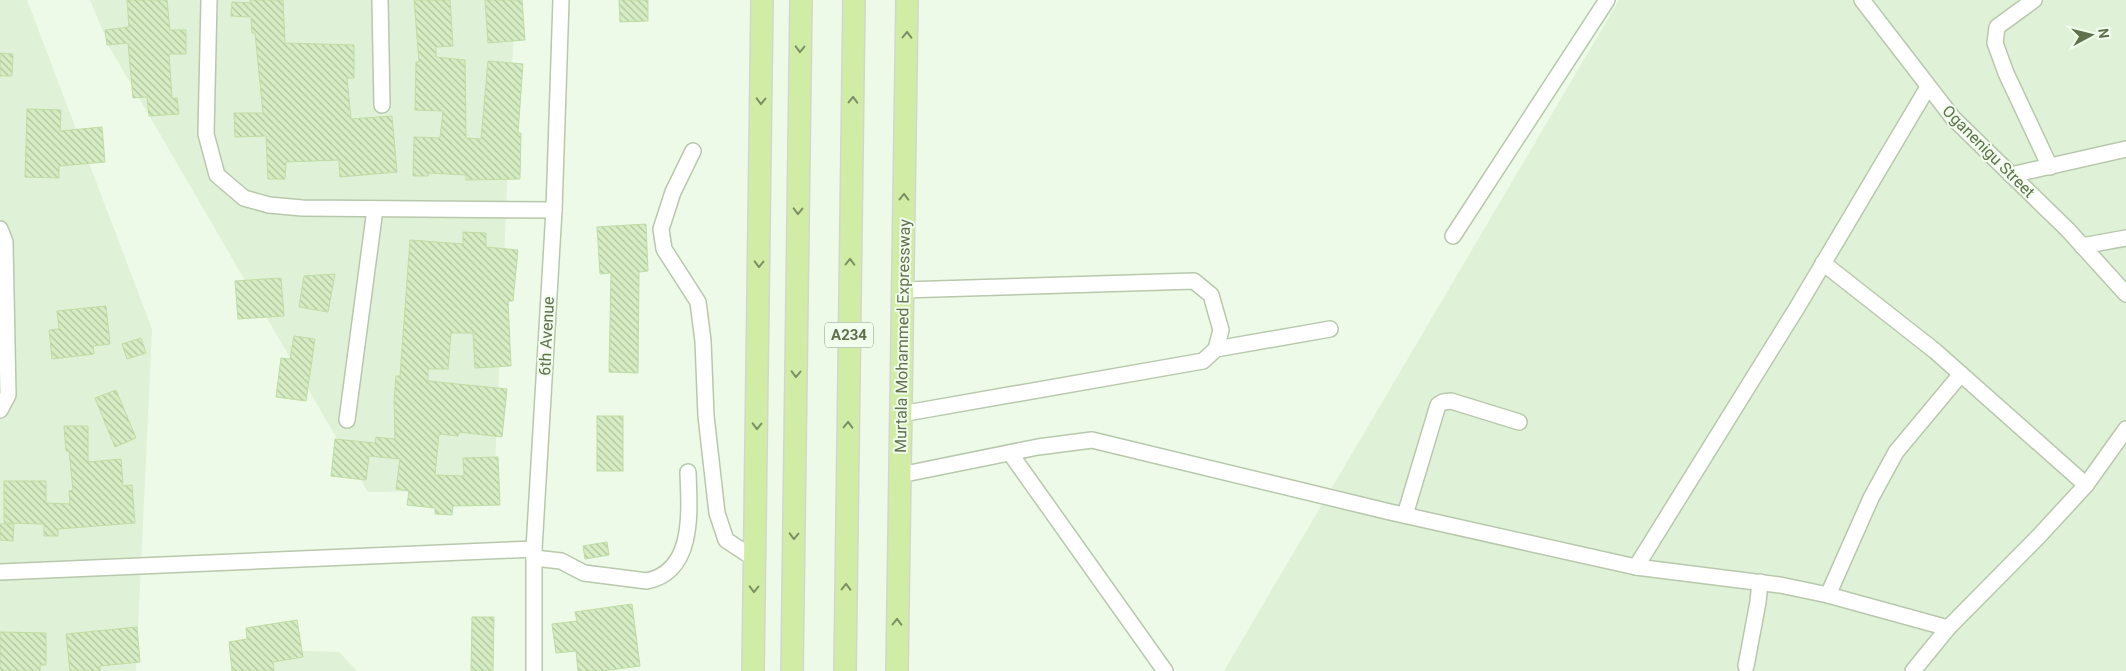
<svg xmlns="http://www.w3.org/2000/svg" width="2126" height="671" font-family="Roboto,sans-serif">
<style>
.residential{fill:#dff1d6}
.building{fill:url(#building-back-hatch);stroke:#c0dda4}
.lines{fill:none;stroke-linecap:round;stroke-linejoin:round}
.minor-casing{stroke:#b8c8ac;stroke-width:18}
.highway-casing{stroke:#d2d7cd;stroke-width:24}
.minor{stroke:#fff;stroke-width:15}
.highway{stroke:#d1eda5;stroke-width:21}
.oneway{stroke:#7c9064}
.labels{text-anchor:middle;stroke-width:4;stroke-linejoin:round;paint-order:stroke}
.shield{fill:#f1fded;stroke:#8c9b7e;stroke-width:1}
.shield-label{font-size:15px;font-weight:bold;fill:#60714e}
.street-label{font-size:16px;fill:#60714e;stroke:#f1fded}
</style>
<defs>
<pattern id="building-back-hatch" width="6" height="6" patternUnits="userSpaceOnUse" patternTransform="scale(1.25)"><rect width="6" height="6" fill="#d6ecc2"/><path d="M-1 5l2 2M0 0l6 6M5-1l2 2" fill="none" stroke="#b1c4a0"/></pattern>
</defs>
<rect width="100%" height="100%" fill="#ecfae7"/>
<g class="residential">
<path d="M 0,0 L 27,0 L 152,329 L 136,671 L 0,671 Z"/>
<path d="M 90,0 L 515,0 L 494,490 L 368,492 L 110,48 Z"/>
<path d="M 1619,0 L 2126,0 L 2126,671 L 1224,671 Z"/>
<path d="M 234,649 L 339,652 L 357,671 L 234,671 Z"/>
</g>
<g class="building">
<path d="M 127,0 L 167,0 L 170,30 L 186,30 L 186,54 L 169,54 L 172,98 L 177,98 L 179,114 L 149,116 L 147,97 L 133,98 L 128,43 L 107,45 L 105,30 L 129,27 Z"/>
<path d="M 250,0 L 283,0 L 285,43 L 354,45 L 354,78 L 347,78 L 351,119 L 392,116 L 397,172 L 340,177 L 339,160 L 286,162 L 285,179 L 268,179 L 266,136 L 235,137 L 234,113 L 263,113 L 255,33 L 252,33 L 251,17 L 231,16 L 232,2 L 251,3 Z"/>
<path d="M 414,0 L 450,0 L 453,46 L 436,47 L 436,57 L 465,60 L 466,138 L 481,139 L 488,61 L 523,64 L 518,133 L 521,133 L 520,179 L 466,180 L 466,175 L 429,173 L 428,176 L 413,176 L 414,137 L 440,138 L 443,111 L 415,110 L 416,62 L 419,62 Z"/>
<path d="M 485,0 L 522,0 L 525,40 L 488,43 Z"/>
<path d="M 619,0 L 648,0 L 648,21 L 620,22 Z"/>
<path d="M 0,53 L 13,54 L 12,76 L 0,76 Z"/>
<path d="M 27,109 L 61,110 L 60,131 L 102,127 L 105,162 L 59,166 L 59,178 L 25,177 Z"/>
<path d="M 646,224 L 648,271 L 639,272 L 638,373 L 609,372 L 611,273 L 600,274 L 597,227 Z"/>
<path d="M 463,232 L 486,233 L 486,247 L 518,250 L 513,301 L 508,301 L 511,366 L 475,368 L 473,333 L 451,333 L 448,369 L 428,369 L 428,381 L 507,389 L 502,437 L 459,432 L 458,436 L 439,434 L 435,475 L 464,476 L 463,458 L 498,457 L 500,505 L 453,506 L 452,515 L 435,514 L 435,508 L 407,505 L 409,491 L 396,489 L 400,459 L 369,456 L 366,480 L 331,476 L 335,439 L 375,443 L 376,437 L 395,439 L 394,400 L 396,376 L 400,376 L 410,240 L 463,244 Z"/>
<path d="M 335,274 L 328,312 L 299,307 L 304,276 Z"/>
<path d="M 281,278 L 284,316 L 238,319 L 235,281 Z"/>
<path d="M 106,306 L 110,344 L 93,346 L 94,354 L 52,359 L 49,330 L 59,329 L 57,311 Z"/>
<path d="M 294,336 L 315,339 L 306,401 L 276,397 L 281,358 L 290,359 Z"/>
<path d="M 141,338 L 146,353 L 127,359 L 122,344 Z"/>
<path d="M 116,390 L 136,438 L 115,447 L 95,398 Z"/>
<rect x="597" y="416" width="26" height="55"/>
<path d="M 64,426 L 88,426 L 88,462 L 121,459 L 123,486 L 132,485 L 135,523 L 58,529 L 58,536 L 44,536 L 44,524 L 4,523 L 4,481 L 46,481 L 46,503 L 70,504 L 69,491 L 73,490 L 69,451 L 66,451 Z"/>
<path d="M 0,524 L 14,524 L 13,541 L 0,540 Z"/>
<path d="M 607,542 L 609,555 L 585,559 L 583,546 Z"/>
<path d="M 632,604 L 640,666 L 602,671 L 578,671 L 576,651 L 556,653 L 552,624 L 577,621 L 575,612 Z"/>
<path d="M 472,617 L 494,617 L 493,671 L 471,671 Z"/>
<path d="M 297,620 L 303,657 L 273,662 L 274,671 L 232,671 L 229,642 L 247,639 L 246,628 Z"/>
<path d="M 137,627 L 140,662 L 100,666 L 100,671 L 70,671 L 66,634 Z"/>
<path d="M 0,632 L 46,633 L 46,665 L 40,665 L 40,671 L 0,671 Z"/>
</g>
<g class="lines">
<defs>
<g id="minor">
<path d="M 209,0 L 206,134 L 217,175 L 244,198 L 269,205 L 302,208 L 554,210"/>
<path d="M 380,0 L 382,105"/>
<path d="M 1862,0 L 1953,118 L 2068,230 L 2126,294"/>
<path d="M 2034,0 L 1997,27 L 1995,43 L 2006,73 L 2050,167"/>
<path d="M 693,151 L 673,192 L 661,229 L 664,249 L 698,302 L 703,341 L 706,416 L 717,513 L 726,540 L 755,559"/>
<path d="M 2011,175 L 2126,149"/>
<path d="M 0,229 L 5,242 L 8,395 L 0,410"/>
<path d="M 1453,236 L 1607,0"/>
<path d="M 2082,246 L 2126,238"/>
<path d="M 1823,263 L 1935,351 L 2086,485"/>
<path d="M 1216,349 L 1330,329"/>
<path d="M 901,414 L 1203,361 L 1216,349 L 1221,330 L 1211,295 L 1194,281 L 903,290"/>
<path d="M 347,420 L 375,209"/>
<path d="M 1010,453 L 1165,671"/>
<path d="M 900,475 L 1038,447 L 1092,440 L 1390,512 L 1636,567 L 1780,585 L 1828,595 L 1948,628"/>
<path d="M 1405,515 L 1438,405 L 1443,402 L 1451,401 L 1519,422"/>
<path d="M 534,558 L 561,561 L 584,573 L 647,581 C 696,571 689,508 688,472"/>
<path d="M 1636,567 L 1798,306 L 1928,87"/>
<path d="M 0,572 L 534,549"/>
<path d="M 1828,595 L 1871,498 L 1896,452 L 1961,374"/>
<path d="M 1746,666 L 1758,602 L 1760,582"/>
<path d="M 534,671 L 534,549 L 554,210 L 561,0"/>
<path d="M 1913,671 L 1948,628 L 2039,536 L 2086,485 L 2126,429"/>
</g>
<g id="highway">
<path d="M 753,671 L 762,0"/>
<path d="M 792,671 L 801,0"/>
<path d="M 845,671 L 854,0"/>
<path d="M 897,671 L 907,0"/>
</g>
</defs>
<use href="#minor" class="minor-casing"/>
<use href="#highway" class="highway-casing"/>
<use href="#minor" class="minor"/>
<use href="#highway" class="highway"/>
</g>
<defs><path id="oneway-chevron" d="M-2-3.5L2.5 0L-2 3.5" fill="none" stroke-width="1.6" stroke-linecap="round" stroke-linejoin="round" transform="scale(1.25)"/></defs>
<g class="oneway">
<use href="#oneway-chevron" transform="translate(907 35) rotate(-89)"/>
<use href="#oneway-chevron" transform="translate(800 49) rotate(91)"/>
<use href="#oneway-chevron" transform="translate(853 100) rotate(-89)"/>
<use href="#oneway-chevron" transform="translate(761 101) rotate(91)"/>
<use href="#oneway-chevron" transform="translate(904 197) rotate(-89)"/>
<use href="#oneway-chevron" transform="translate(798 211) rotate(91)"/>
<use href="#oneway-chevron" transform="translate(850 262) rotate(-89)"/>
<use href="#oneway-chevron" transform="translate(759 264) rotate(91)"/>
<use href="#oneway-chevron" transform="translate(796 374) rotate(91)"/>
<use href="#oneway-chevron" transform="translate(848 425) rotate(-89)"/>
<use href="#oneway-chevron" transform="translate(757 426) rotate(91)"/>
<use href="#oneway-chevron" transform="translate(794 536) rotate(91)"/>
<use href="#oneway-chevron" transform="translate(846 587) rotate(-89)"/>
<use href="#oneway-chevron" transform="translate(754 589) rotate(91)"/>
<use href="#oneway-chevron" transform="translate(897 622) rotate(-89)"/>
</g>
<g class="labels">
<rect class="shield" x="825" y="322.5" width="48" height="25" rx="4"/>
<g class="shield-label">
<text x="849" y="340">A234</text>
</g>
<g class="street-label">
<text transform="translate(1989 151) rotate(45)" y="6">Oganenigu Street</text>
<text transform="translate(546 336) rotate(-87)" y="6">6th Avenue</text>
<text transform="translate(902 336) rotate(-89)" y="6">Murtala Mohammed Expressway</text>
</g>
</g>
<g transform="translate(2091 35) rotate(83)" stroke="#f1fded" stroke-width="4" paint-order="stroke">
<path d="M0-4L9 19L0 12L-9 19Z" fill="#60714e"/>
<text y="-8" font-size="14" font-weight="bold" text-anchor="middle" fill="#60714e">N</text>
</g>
</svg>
